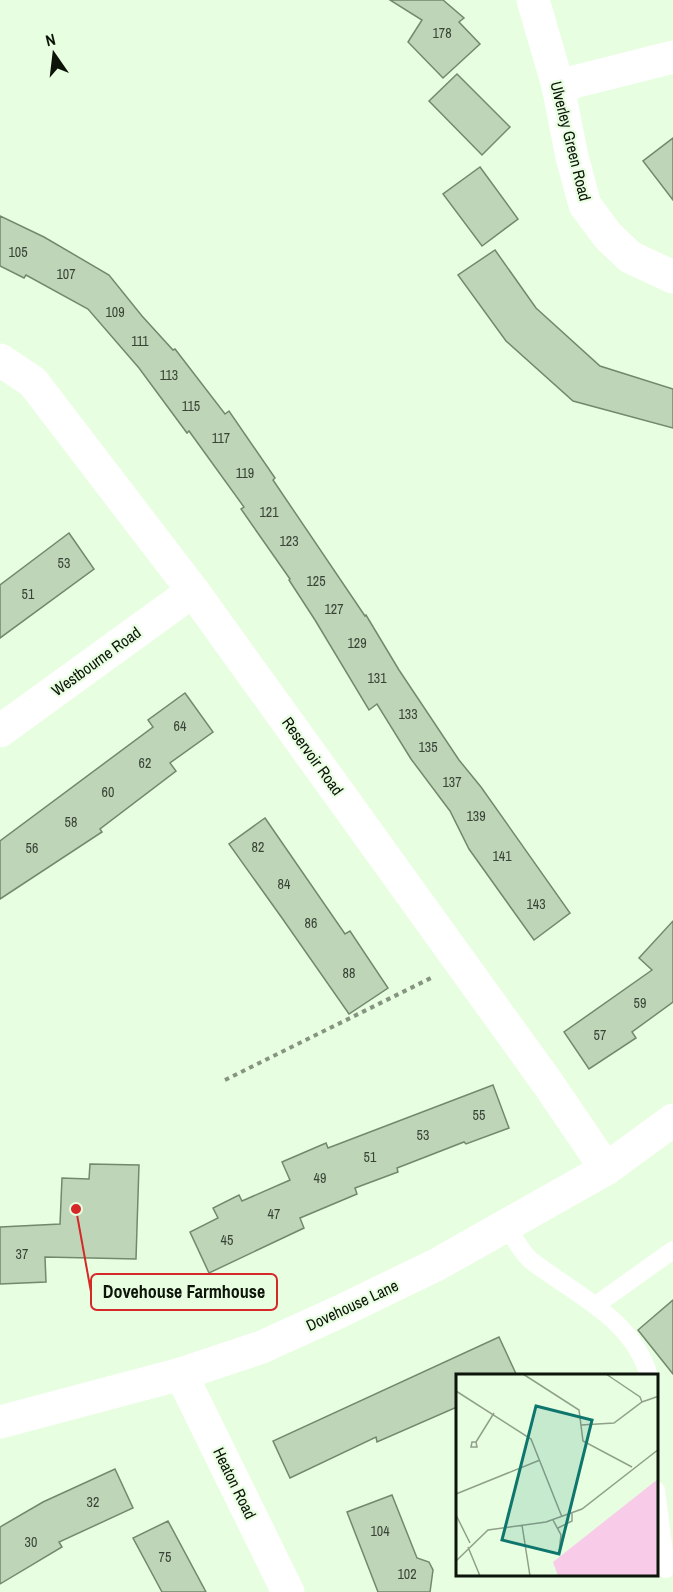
<svg xmlns="http://www.w3.org/2000/svg" width="673" height="1592" font-family="'Archivo Narrow',sans-serif">
<style>
.building{fill:#bed5b8;stroke:#73886d;stroke-width:1.5}
.lines{fill:none;stroke-linecap:round;stroke-linejoin:round}
.path{stroke:#859580;stroke-width:4;stroke-dasharray:4.5 4.5;stroke-linecap:butt}
.service{stroke:#fff;stroke-width:18}
.minor{stroke:#fff;stroke-width:33}
.tertiary{stroke:#fff;stroke-width:33}
.labels{text-anchor:middle;stroke-width:4.5;stroke-linejoin:round;paint-order:stroke}
.number-label{font-size:14px;fill:#394436}
.street-label{font-size:16px;fill:#0d140a;stroke:#e7fee0}
.inset-road{fill:none;stroke:#90a08a;stroke-width:1.5}
.view{fill:#0f766e;fill-opacity:0.15;stroke:#0f766e;stroke-width:3}
.inset-edge{fill:none;stroke:#0d140a;stroke-width:3}
.leader{fill:none;stroke:#d62828;stroke-width:2}
.callout-dot{fill:#d62828;stroke:#e7fee0;stroke-width:2}
.callout{fill:#e7fee0;stroke:#d62828;stroke-width:2}
.callout-label{font-size:18px;text-anchor:middle;font-weight:bold;fill:#0d140a}
</style>
<rect width="100%" height="100%" fill="#e7fee0"/>
<g class="building">
<path d="M 390,0 L 443,0 L 464,18 L 459,22 L 480,44 L 443,78 L 408,42 L 422,20 Z"/>
<path d="M 457,74 L 510,127 L 482,155 L 429,101 Z"/>
<path d="M 673,138 L 673,200 L 643,161 Z"/>
<path d="M 480,167 L 518,219 L 482,246 L 443,194 Z"/>
<path d="M 0,216 L 44,237 L 109,275 L 142,316 L 173,350 L 175,349 L 225,414 L 229,411 L 275,478 L 273,480 L 365,616 L 366,615 L 399,670 L 459,760 L 481,787 L 570,913 L 534,940 L 469,849 L 450,811 L 411,759 L 377,704 L 369,710 L 315,620 L 289,580 L 290,579 L 241,509 L 244,507 L 189,431 L 187,433 L 139,368 L 88,309 L 26,275 L 24,278 L 0,266 Z"/>
<path d="M 495,250 L 536,308 L 600,366 L 673,389 L 673,428 L 573,401 L 506,341 L 458,275 Z"/>
<path d="M 69,533 L 94,569 L 0,638 L 0,585 Z"/>
<path d="M 185,693 L 213,732 L 170,763 L 176,771 L 100,829 L 102,832 L 0,899 L 0,841 L 153,727 L 148,720 Z"/>
<path d="M 265,818 L 345,934 L 350,931 L 388,988 L 349,1014 L 282,918 L 229,844 Z"/>
<path d="M 673,921 L 673,1002 L 632,1032 L 636,1038 L 589,1069 L 564,1032 L 652,970 L 639,958 Z"/>
<path d="M 493,1085 L 509,1128 L 466,1144 L 464,1142 L 397,1168 L 398,1172 L 355,1188 L 357,1194 L 300,1218 L 304,1228 L 209,1273 L 190,1232 L 218,1218 L 213,1208 L 239,1195 L 242,1201 L 290,1180 L 282,1162 L 326,1143 L 328,1148 Z"/>
<path d="M 90,1164 L 139,1165 L 136,1259 L 45,1257 L 46,1282 L 0,1284 L 0,1227 L 60,1224 L 62,1178 L 89,1179 Z"/>
<path d="M 673,1300 L 673,1374 L 638,1330 Z"/>
<path d="M 499,1337 L 517,1376 L 457,1376 L 457,1407 L 377,1442 L 376,1437 L 290,1478 L 273,1441 Z"/>
<path d="M 115,1469 L 133,1508 L 59,1542 L 62,1547 L 0,1584 L 0,1527 L 43,1502 Z"/>
<path d="M 392,1495 L 417,1558 L 429,1562 L 433,1570 L 430,1592 L 378,1592 L 347,1512 Z"/>
<path d="M 168,1521 L 206,1592 L 162,1592 L 133,1538 Z"/>
</g>
<g class="lines">
<path class="path" d="M 225,1080 L 433,977"/>
<g class="service">
<path d="M 506,1225 C 514,1237 522,1254 533,1262 C 576,1295 633,1319 649,1376"/>
<path d="M 596,1305 L 673,1250"/>
<path d="M 656,1490 L 666,1569"/>
</g>
<g class="minor">
<path d="M 533,0 L 558,86 L 572,157 L 585,205 L 608,236 L 630,257 L 673,277"/>
<path d="M 558,86 L 673,57"/>
<path d="M 0,360 L 33,382 L 193,591 L 549,1085 L 606,1169"/>
<path d="M 0,731 L 193,591"/>
<path d="M 181,1374 L 288,1592"/>
</g>
<path class="tertiary" d="M 0,1422 L 181,1374 L 262,1347 L 341,1311 L 436,1265 L 606,1169 L 673,1120"/>
</g>
<g class="labels">
<g class="number-label">
<text x="442" y="38">178</text>
<text x="18" y="257">105</text>
<text x="66" y="279">107</text>
<text x="115" y="317">109</text>
<text x="140" y="346">111</text>
<text x="169" y="380">113</text>
<text x="191" y="411">115</text>
<text x="221" y="443">117</text>
<text x="245" y="478">119</text>
<text x="269" y="517">121</text>
<text x="289" y="546">123</text>
<text x="64" y="568">53</text>
<text x="316" y="586">125</text>
<text x="28" y="599">51</text>
<text x="334" y="614">127</text>
<text x="357" y="648">129</text>
<text x="377" y="683">131</text>
<text x="408" y="719">133</text>
<text x="180" y="731">64</text>
<text x="428" y="752">135</text>
<text x="145" y="768">62</text>
<text x="452" y="787">137</text>
<text x="108" y="797">60</text>
<text x="476" y="821">139</text>
<text x="71" y="827">58</text>
<text x="258" y="852">82</text>
<text x="32" y="853">56</text>
<text x="502" y="861">141</text>
<text x="284" y="889">84</text>
<text x="536" y="909">143</text>
<text x="311" y="928">86</text>
<text x="349" y="978">88</text>
<text x="640" y="1008">59</text>
<text x="600" y="1040">57</text>
<text x="479" y="1120">55</text>
<text x="423" y="1140">53</text>
<text x="370" y="1162">51</text>
<text x="320" y="1183">49</text>
<text x="274" y="1219">47</text>
<text x="227" y="1245">45</text>
<text x="22" y="1259">37</text>
<text x="93" y="1507">32</text>
<text x="380" y="1536">104</text>
<text x="31" y="1547">30</text>
<text x="165" y="1562">75</text>
<text x="407" y="1579">102</text>
</g>
<g class="street-label">
<text transform="translate(571 141) rotate(76)" y="6">Ulverley Green Road</text>
<text transform="translate(96 661) rotate(-36)" y="6">Westbourne Road</text>
<text transform="translate(313 756) rotate(54)" y="6">Reservoir Road</text>
<text transform="translate(352 1305) rotate(-25)" y="6">Dovehouse Lane</text>
<text transform="translate(235 1483) rotate(64)" y="6">Heaton Road</text>
</g>
</g>
<g transform="translate(456 1374)">
<rect width="202" height="202" fill="#e7fee0"/>
<path d="M 202,105 L 202,202 L 102,202 L 97,188 Z" fill="#f8cbe8"/>
<path class="inset-road" d="M 67,0 L 123,36 L 127,67 L 176,93M 150,0 L 184,23 L 186,28M 0,17 L 75,65 L 106,143M 125,51 L 158,49 L 186,28 L 203,22M 20,68 L 16,68 L 15,73 L 21,73 L 20,68 L 38,39M 0,120 L 84,86M 0,141 L 14,169M 97,146 L 105,161 L 103,178M 66,151 L 74,202M 102,154 L 116,147 L 116,139M 12,173 L 24,202M 0,187 L 32,156 L 90,148 L 126,135 L 203,75"/>
<path class="view" d="M 80,32 L 136,46 L 103,180 L 46,166 Z"/>
<rect width="202" height="202" class="inset-edge"/>
</g>
<path class="leader" d="M76 1209L91 1292"/>
<circle class="callout-dot" cx="76" cy="1209" r="6"/>
<rect class="callout" x="91" y="1274" width="186" height="36" rx="6"/>
<g class="callout-label">
<text x="184" y="1298">Dovehouse Farmhouse</text>
</g>
<g transform="translate(54 54) rotate(346)" stroke="#e7fee0" stroke-width="4.5" paint-order="stroke">
<path d="M0-4.5L10 22L0 15L-10 22Z" fill="#0d140a"/>
<text y="-9" font-size="16" font-weight="bold" text-anchor="middle" fill="#0d140a">N</text>
</g>
</svg>
